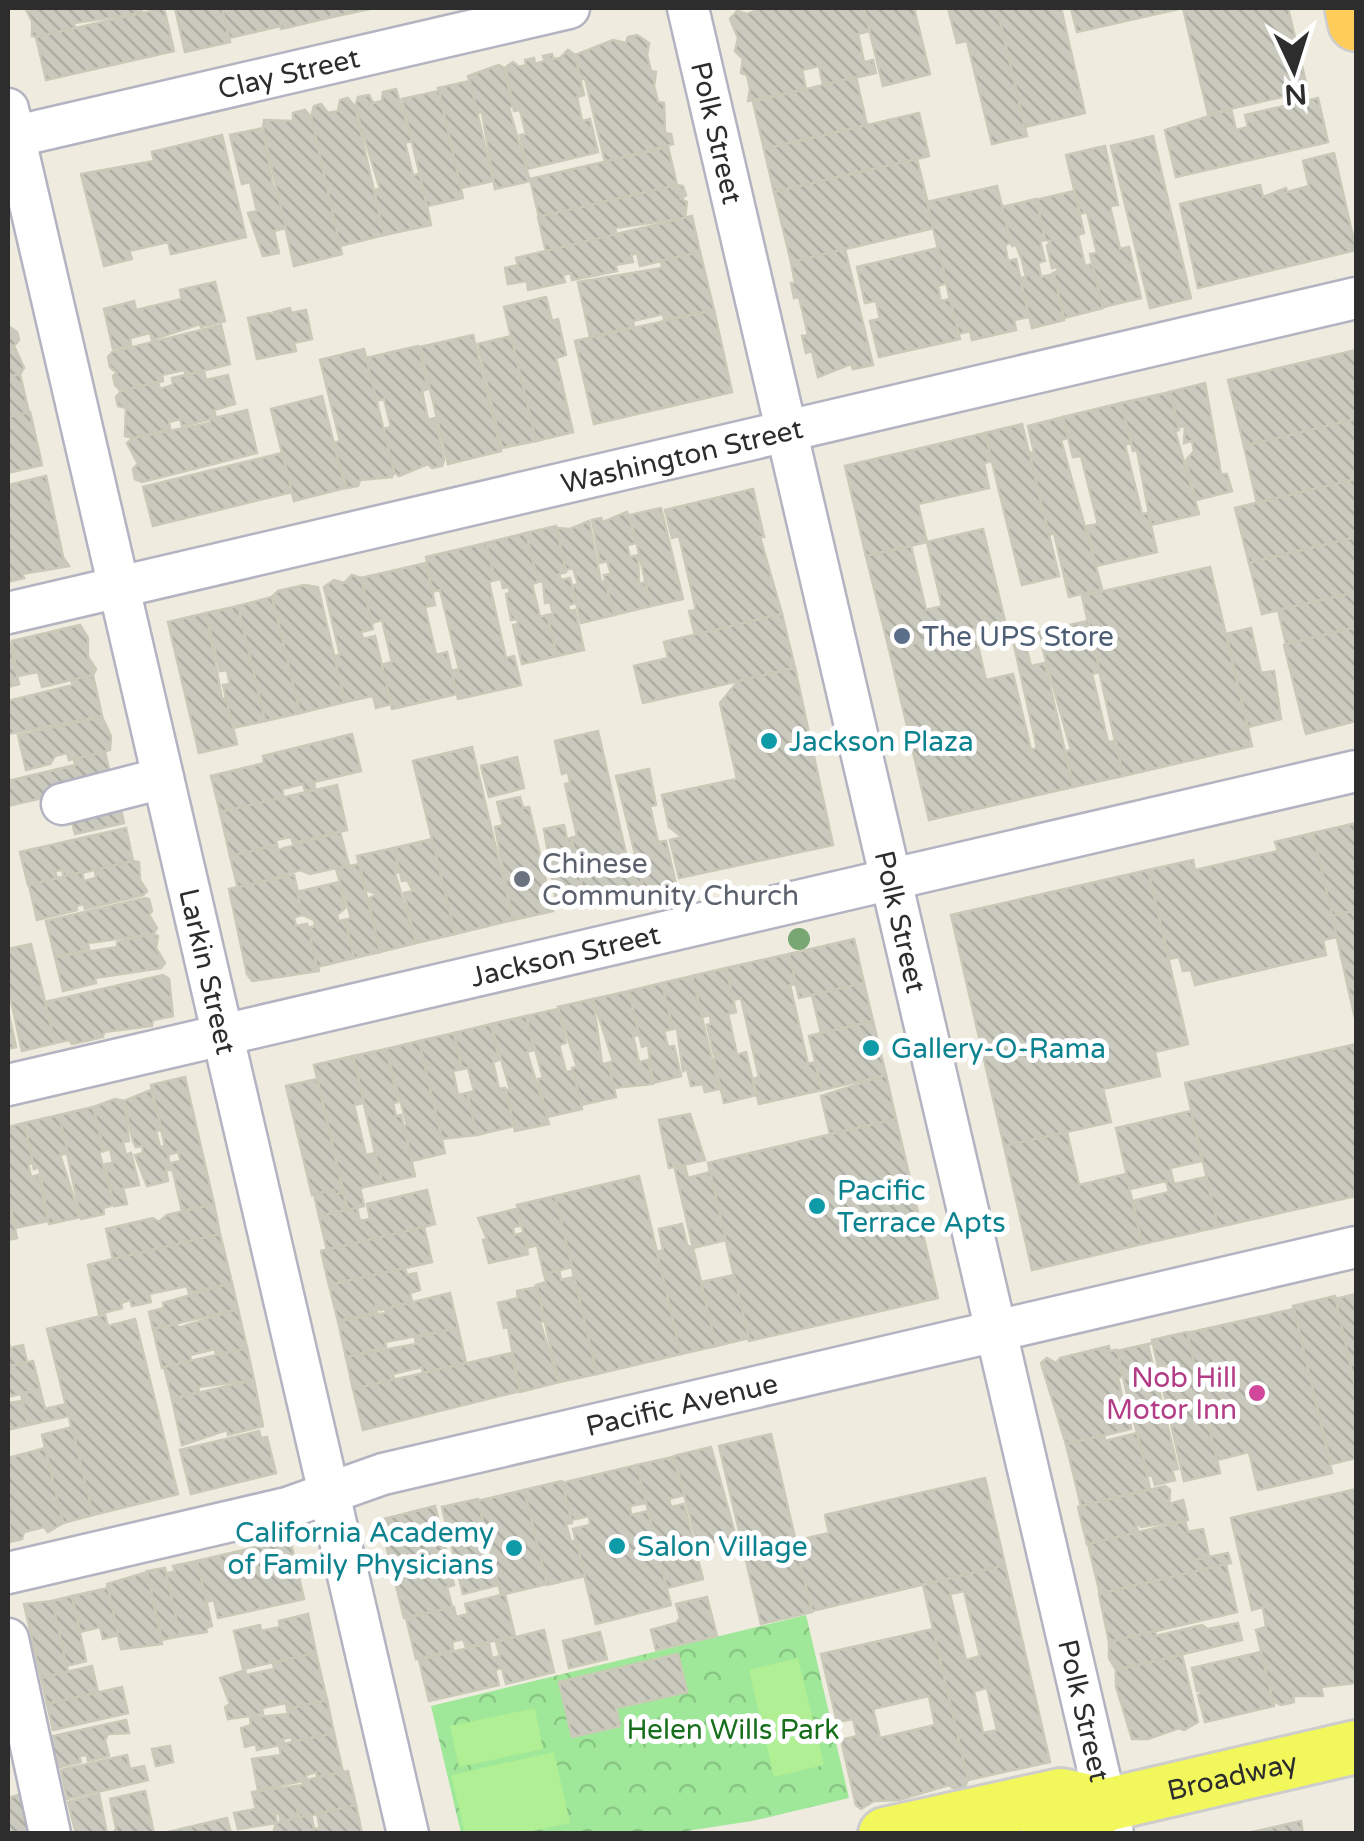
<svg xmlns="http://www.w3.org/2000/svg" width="1364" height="1841" font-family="'Varela Round',sans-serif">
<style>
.park{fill:url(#park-crowns)}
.pitch{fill:#b0ef94}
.building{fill:url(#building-back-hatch);stroke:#cac9b8;stroke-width:2.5;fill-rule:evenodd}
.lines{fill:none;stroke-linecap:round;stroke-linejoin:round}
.minor-casing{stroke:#b3b3c1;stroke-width:45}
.major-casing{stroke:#cdcdcd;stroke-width:58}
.highway-casing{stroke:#cdcdcd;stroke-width:60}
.minor{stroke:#fff;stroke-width:40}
.major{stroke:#f2f75b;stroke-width:52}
.highway{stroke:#ffcd59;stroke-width:55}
.tree{fill:#78a774}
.service-dot{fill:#5c6f8a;stroke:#fff;stroke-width:4}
.culture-dot{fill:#0f9aa8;stroke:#fff;stroke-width:4}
.worship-dot{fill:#6b7280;stroke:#fff;stroke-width:4}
.hotel-dot{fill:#d1479c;stroke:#fff;stroke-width:4}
.labels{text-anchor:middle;stroke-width:10;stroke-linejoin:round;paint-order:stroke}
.street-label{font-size:28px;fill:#2d2d2d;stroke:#fff}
.service-label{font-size:28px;fill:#4e5e75;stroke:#fff;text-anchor:start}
.culture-label{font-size:28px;fill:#0d838f;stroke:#fff;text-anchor:start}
.worship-label{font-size:28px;fill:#5b616d;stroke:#fff;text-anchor:start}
.hotel-label{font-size:28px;fill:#b23c85;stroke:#fff;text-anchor:end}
.park-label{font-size:28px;fill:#176f1c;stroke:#fff}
</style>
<defs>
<pattern id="park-crowns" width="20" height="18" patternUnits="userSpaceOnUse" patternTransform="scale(2.5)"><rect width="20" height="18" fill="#9fe799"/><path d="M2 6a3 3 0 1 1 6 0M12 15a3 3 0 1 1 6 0" fill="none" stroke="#89c684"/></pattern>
<pattern id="building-back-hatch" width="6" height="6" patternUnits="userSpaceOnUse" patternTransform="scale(2.5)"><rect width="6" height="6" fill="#cac9be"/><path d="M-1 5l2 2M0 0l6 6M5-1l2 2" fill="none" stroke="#aeada4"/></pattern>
</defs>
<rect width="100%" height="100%" fill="#efecdf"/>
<path class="park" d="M 806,1615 L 849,1798 L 752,1821 L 673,1833 L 461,1833 L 431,1706 Z"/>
<g class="pitch">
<path d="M 798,1658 L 824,1765 L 774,1777 L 749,1670 Z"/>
<path d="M 535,1708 L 543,1749 L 459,1767 L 450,1726 Z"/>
<path d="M 554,1752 L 570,1823 L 524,1833 L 465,1833 L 451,1775 Z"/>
</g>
<g class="building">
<path d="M 25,8 L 141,8 L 142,13 L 74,23 L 75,28 L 36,37 L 32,36 L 32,21 Z"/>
<path d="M 164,8 L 174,51 L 46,80 L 36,37 Z"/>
<path d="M 175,8 L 222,8 L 230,42 L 185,52 Z"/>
<path d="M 222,8 L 277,8 L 281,26 L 229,38 Z"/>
<path d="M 277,8 L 330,8 L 332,17 L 281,29 Z"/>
<path d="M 330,8 L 370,8 L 370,9 L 332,17 Z"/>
<path d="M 764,8 L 864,8 L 870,31 L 858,34 L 864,62 L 873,60 L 876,73 L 823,85 L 819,66 L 802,70 L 806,89 L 748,101 L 750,89 L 747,75 L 741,73 L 743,59 L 735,51 L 738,38 L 730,19 L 737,11 L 747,14 Z"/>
<path d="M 864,8 L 914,8 L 930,74 L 883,86 Z"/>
<path d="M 948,8 L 997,8 L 1027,136 L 992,144 L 967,41 L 957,43 Z"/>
<path d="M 997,8 L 1061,8 L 1085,113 L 1025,127 Z"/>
<path d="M 1071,8 L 1288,8 L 1308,91 L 1208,114 L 1183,8 L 1077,32 Z"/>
<path d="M 637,35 L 649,43 L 647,55 L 651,71 L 656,72 L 654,86 L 658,102 L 664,103 L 665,133 L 671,134 L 673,144 L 605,162 L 585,78 L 580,80 L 575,55 L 613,40 L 626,43 L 628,37 Z"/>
<path d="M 568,50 L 575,55 L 584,95 L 577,97 L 582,121 L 590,119 L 598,152 L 527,169 L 520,135 L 526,134 L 520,110 L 514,111 L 506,67 L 513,62 L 519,67 L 526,65 L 525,60 L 534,58 L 535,64 L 545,61 L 543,56 L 552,54 L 553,59 L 560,58 Z"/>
<path d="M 499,65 L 504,68 L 513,106 L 509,108 L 530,181 L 495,189 L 482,112 L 477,113 L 468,76 Z"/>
<path d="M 856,77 L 867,125 L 764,149 L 753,102 Z"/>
<path d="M 470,81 L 493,181 L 461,188 L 438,88 Z"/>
<path d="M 396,89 L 412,141 L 405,143 L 413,175 L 420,174 L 431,225 L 384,235 L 374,190 L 380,189 L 355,107 L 358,97 L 369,95 L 373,103 L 382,101 L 383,92 Z"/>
<path d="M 439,91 L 463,198 L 427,206 L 402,99 Z"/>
<path d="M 348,98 L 355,107 L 384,235 L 340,246 L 311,117 L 314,106 L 321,104 L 328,113 L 338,111 L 340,100 Z"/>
<path d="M 1318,98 L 1328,142 L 1176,177 L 1165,130 L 1231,109 L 1236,130 L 1248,127 L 1245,115 Z"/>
<path d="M 305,110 L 311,117 L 342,254 L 294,266 L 263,128 L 264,120 L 293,121 L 293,113 Z"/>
<path d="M 919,113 L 929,156 L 774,192 L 764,149 Z"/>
<path d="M 263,128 L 273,188 L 276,187 L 286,228 L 274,231 L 279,253 L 263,256 L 248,213 L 257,211 L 250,182 L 242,184 L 230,135 Z"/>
<path d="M 222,135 L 246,237 L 171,254 L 168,242 L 129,251 L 132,259 L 104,266 L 81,174 L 154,161 L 152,152 Z"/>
<path d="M 1153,136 L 1191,298 L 1150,308 L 1111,146 Z"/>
<path d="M 1105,146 L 1118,205 L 1110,206 L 1120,249 L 1129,247 L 1141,298 L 1103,307 L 1090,254 L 1097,253 L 1087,212 L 1080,214 L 1066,155 Z"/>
<path d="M 668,147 L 677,185 L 539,217 L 530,179 Z"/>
<path d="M 1334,153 L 1356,250 L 1198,288 L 1180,204 L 1260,185 L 1263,197 L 1286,188 L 1287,192 L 1309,186 L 1303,161 Z"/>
<path d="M 917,159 L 934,228 L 791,262 L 774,192 Z"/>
<path d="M 677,185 L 683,186 L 686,195 L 681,199 L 687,202 L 685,218 L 615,228 L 617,236 L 546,252 L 538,217 Z"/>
<path d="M 997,186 L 1011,243 L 1005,245 L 1008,261 L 1016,259 L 1029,317 L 1014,320 L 1016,330 L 972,340 L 970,331 L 958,334 L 927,202 Z"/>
<path d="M 1074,191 L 1084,233 L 1078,235 L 1085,266 L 1092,264 L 1103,308 L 1064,318 L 1053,273 L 1058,271 L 1057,267 L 1052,268 L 1047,246 L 1051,241 L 1045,240 L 1036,200 Z"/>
<path d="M 1036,199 L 1045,240 L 1040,241 L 1045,261 L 1038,263 L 1041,277 L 1054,274 L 1064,320 L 1032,328 L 1020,278 L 1026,277 L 1022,260 L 1016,245 L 1012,246 L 1002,207 Z"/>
<path d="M 692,216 L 700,252 L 640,266 L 637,253 L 631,255 L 633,262 L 615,265 L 617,271 L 572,280 L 571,273 L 563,275 L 565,282 L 528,290 L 527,281 L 508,284 L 505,268 L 518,265 L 516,258 Z"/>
<path d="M 938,248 L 947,283 L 938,286 L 941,301 L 950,299 L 960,339 L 879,357 L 870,321 L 880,319 L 876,301 L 865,303 L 857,267 Z"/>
<path d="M 845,249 L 873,365 L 853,369 L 851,364 L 818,377 L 812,351 L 806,353 L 802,336 L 808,335 L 799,297 L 794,298 L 791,283 L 795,283 L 791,262 Z"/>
<path d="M 700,252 L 714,310 L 664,320 L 663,314 L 633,321 L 634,327 L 590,337 L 578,282 L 662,268 L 661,261 Z"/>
<path d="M 215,282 L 225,321 L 201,327 L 200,324 L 152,340 L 150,333 L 130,338 L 131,345 L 113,349 L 104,309 L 134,301 L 136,310 L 182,299 L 180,290 Z"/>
<path d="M 546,297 L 552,321 L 558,319 L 566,355 L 556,358 L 573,432 L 536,441 L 504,307 Z"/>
<path d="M 290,308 L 291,313 L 306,310 L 312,339 L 294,343 L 296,351 L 257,359 L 248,318 L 270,313 L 276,316 L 274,312 Z"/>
<path d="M 714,310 L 732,392 L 594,424 L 575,341 Z"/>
<path d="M 221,325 L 230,364 L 186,375 L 184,370 L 162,375 L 163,381 L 121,391 L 115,385 L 113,376 L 117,373 L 110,367 L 108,357 L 112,352 Z"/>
<path d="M 8,326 L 17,332 L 19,340 L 14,346 L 24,368 L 20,374 L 8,377 Z"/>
<path d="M 473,335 L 501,451 L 448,464 L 420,347 Z"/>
<path d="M 511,336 L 536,441 L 502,448 L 478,344 Z"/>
<path d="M 418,346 L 428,389 L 422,391 L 428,420 L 435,418 L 444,460 L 442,466 L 432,468 L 428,464 L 399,476 L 394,472 L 384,429 L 391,427 L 384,399 L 376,401 L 366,358 Z"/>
<path d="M 364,349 L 394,472 L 392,477 L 360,480 L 358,486 L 347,488 L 333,443 L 340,441 L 320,360 Z"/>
<path d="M 1356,350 L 1356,419 L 1244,446 L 1228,380 Z"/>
<path d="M 204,371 L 206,380 L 228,375 L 235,404 L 214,410 L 216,418 L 182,426 L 180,419 L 169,422 L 170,429 L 133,438 L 125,436 L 126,408 L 118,406 L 116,397 L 121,391 L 158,382 L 160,389 L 173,385 L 172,378 Z"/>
<path d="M 20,374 L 29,413 L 8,417 L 8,377 Z"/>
<path d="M 1205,383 L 1221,474 L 1227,474 L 1232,491 L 1196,500 L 1186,460 L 1194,451 L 1192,441 L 1184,443 L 1185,426 L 1179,427 L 1170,392 Z"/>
<path d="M 1170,392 L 1179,430 L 1175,431 L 1199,514 L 1151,525 L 1137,450 L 1133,451 L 1121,403 Z"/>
<path d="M 322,396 L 345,488 L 294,501 L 271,409 Z"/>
<path d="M 1121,403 L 1131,443 L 1125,445 L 1142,514 L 1148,513 L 1157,552 L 1096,566 L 1087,526 L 1098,524 L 1081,456 L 1073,457 L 1063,417 Z"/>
<path d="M 247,410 L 257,453 L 142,482 L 135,479 L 133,469 L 138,464 L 127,443 L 133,438 L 210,423 L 210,419 Z"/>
<path d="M 30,412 L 42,465 L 8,473 L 8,417 Z"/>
<path d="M 1063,417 L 1068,438 L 1061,440 L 1102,589 L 1069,597 L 1054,533 L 1049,535 L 1029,453 L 1034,452 L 1028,426 Z"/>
<path d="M 1356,419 L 1356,479 L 1257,503 L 1244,446 Z"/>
<path d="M 1022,424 L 1059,576 L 1022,585 L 985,433 Z"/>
<path d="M 985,433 L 992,461 L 984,463 L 989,488 L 918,504 L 927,542 L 866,556 L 845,466 Z"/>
<path d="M 282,453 L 292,492 L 153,526 L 143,487 Z"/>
<path d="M 46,476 L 63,557 L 69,566 L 22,574 L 24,578 L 8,582 L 8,485 Z"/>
<path d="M 1356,479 L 1356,537 L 1249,563 L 1235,508 Z"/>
<path d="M 753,489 L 764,537 L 760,537 L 782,614 L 695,635 L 689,611 L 696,610 L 679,536 L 672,538 L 665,510 Z"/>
<path d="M 661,508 L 683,599 L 651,606 L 630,515 Z"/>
<path d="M 627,512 L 637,543 L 627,545 L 630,557 L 638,555 L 639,584 L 645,582 L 651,606 L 614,615 L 604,575 L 611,574 L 607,561 L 600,563 L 592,520 L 601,518 L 603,522 Z"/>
<path d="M 589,521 L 601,582 L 605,581 L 614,615 L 581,623 L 572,586 L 578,584 L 573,568 L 566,570 L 557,532 L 558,528 L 570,529 Z"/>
<path d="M 556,526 L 566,572 L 559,574 L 561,580 L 570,578 L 576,603 L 568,605 L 569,611 L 575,610 L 584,650 L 557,656 L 547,615 L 553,614 L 550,602 L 545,603 L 543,581 L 538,582 L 526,533 Z"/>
<path d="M 983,529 L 1005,621 L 889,649 L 866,556 L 911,546 L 926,610 L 942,606 L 927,542 Z"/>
<path d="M 526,533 L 538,582 L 532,584 L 540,617 L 547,615 L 557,656 L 522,664 L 513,625 L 518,624 L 517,619 L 511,620 L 506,594 L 510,593 L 509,587 L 503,588 L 501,579 L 495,580 L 486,543 Z"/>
<path d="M 1356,537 L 1356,592 L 1262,614 L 1249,563 Z"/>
<path d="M 486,543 L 495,580 L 489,582 L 506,658 L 514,656 L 521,685 L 458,699 L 451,671 L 459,669 L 440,590 L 432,592 L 426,557 Z"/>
<path d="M 426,563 L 435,605 L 425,607 L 436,655 L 447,652 L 457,694 L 392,709 L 381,665 L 392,662 L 382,620 L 372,623 L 361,578 Z"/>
<path d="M 1210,567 L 1252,746 L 1123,776 L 1082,596 Z"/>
<path d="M 352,575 L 361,578 L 373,629 L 361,632 L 363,639 L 375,636 L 391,704 L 376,708 L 373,696 L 345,702 L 334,656 L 340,655 L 324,587 L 334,580 L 344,583 Z"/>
<path d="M 304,585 L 318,587 L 345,702 L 300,713 L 272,597 L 278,591 Z"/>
<path d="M 1356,592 L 1356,627 L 1286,644 L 1278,610 Z"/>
<path d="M 272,597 L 300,713 L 265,721 L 238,606 Z"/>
<path d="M 238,606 L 265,721 L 233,728 L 223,685 L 230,684 L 227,670 L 220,671 L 206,613 Z"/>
<path d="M 206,613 L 222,699 L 226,698 L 237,744 L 199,753 L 168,622 Z"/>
<path d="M 782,614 L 795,668 L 643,703 L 634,666 L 668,658 L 664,642 Z"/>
<path d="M 1088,621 L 1100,672 L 1092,674 L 1108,742 L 1116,741 L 1123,776 L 1073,787 L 1066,751 L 1071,750 L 1038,632 Z"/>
<path d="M 80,625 L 88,638 L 88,657 L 96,669 L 93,675 L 42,687 L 38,672 L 17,676 L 12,641 Z"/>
<path d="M 1356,627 L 1356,721 L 1306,734 L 1284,645 Z"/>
<path d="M 1251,628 L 1261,673 L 1274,671 L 1281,719 L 1248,727 L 1226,634 Z"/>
<path d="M 974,629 L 986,680 L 1013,674 L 1031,750 L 1037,748 L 1014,645 L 1025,642 L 1031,666 L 1045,663 L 1073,787 L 929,820 L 889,649 Z"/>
<path d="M 10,644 L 19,684 L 8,687 L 8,645 Z"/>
<path d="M 795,668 L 833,845 L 679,878 L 670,840 L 682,837 L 669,827 L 662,795 L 737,779 L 720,703 L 738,681 Z"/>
<path d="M 93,675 L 102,716 L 8,734 L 8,701 L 73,685 L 71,680 Z"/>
<path d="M 102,717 L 111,736 L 110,750 L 69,760 L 67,753 L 55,756 L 50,764 L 26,770 L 18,735 Z"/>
<path d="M 598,731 L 627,858 L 636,857 L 644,891 L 586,904 L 578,867 L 585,865 L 583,856 L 576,858 L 571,838 L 577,836 L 565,784 L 570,783 L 568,772 L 562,774 L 555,741 Z"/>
<path d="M 352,734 L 361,771 L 314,782 L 315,789 L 305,791 L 303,784 L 282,789 L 284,798 L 220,812 L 211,776 L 264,763 L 263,756 Z"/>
<path d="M 472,747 L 513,920 L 455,934 L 413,761 Z"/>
<path d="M 105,752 L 112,782 L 8,806 L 8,781 L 75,765 L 74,759 Z"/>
<path d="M 517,757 L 524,788 L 489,797 L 481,766 Z"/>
<path d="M 649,769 L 656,805 L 650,806 L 658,842 L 666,841 L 676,884 L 644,891 L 616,776 Z"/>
<path d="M 337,785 L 347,830 L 293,843 L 291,837 L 276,840 L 277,845 L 230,856 L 220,812 Z"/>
<path d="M 520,797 L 523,808 L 529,807 L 553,911 L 513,920 L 495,827 L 503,825 L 497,802 Z"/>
<path d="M 119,802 L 124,823 L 75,834 L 70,814 Z"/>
<path d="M 1356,823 L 1356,910 L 1332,916 L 1313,833 Z"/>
<path d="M 564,825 L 567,839 L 571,838 L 585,900 L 557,907 L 544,829 Z"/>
<path d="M 126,828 L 133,861 L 64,877 L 62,870 L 55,871 L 57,878 L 28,885 L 20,852 Z"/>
<path d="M 340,832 L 349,865 L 310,874 L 300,870 L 238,889 L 230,856 L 277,845 L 278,850 Z"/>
<path d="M 1313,833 L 1337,937 L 1323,940 L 1326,955 L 1195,985 L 1191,970 L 1183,971 L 1179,957 L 1169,959 L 1148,870 L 1193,860 L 1195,870 L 1278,851 L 1275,842 Z"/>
<path d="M 432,839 L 455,934 L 416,943 L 404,893 L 413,891 L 407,880 L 402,881 L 394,848 Z"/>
<path d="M 394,848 L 399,872 L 395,873 L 416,943 L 380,952 L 368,899 L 377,894 L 366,890 L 357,856 Z"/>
<path d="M 133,861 L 139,862 L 140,880 L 147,891 L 143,895 L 85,909 L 84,904 L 76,906 L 77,910 L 37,920 L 29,885 L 82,872 L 84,881 L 96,878 L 95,870 Z"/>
<path d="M 359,864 L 380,952 L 354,958 L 345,920 L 351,918 L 336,869 Z"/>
<path d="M 1148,870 L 1188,1044 L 1155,1052 L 1160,1076 L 1103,1089 L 1111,1122 L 1004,1146 L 951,915 Z"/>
<path d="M 294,875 L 303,915 L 294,917 L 296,926 L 307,924 L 319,971 L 252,981 L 247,974 L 229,889 Z"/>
<path d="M 339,882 L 345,908 L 337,915 L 338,921 L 345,920 L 354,958 L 317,967 L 308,928 L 315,926 L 314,920 L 303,915 L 297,892 Z"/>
<path d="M 145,898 L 149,899 L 152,911 L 149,915 L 157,928 L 153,934 L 88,943 L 89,949 L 55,957 L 46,921 Z"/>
<path d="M 1356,910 L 1356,1023 L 1332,916 Z"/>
<path d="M 153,934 L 158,936 L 156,948 L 165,963 L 161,968 L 95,978 L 96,983 L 63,991 L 55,957 L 117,947 L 117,942 Z"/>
<path d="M 854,939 L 864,983 L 799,998 L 789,954 Z"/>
<path d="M 31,944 L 55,1043 L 22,1051 L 8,987 L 8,949 Z"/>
<path d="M 789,954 L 796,984 L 790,985 L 808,1064 L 815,1062 L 822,1090 L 759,1104 L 753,1079 L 759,1077 L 741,998 L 733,1000 L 726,968 Z"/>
<path d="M 726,968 L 736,1012 L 728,1014 L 737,1055 L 746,1052 L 756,1095 L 724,1103 L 714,1059 L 719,1053 L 714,1055 L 707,1025 L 711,1024 L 710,1015 L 702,1017 L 692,976 Z"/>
<path d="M 163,975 L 169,979 L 173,1016 L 153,1020 L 152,1026 L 104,1032 L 103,1037 L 72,1044 L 69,1040 L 55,1043 L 45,1002 Z"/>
<path d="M 692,976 L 719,1089 L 705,1092 L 703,1084 L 691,1086 L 687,1069 L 683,1071 L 677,1028 L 673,1029 L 662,983 Z"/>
<path d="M 662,983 L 673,1029 L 664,1031 L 668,1047 L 674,1046 L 681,1076 L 653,1083 L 648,1045 L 642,1047 L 629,991 Z"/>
<path d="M 864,983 L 873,1021 L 821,1033 L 812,995 Z"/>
<path d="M 629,991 L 639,1035 L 633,1036 L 639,1062 L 648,1060 L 653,1084 L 614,1088 L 608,1063 L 613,1061 L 593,999 Z"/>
<path d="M 593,999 L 602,1064 L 608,1063 L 616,1097 L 581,1105 L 572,1068 L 577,1067 L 558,1007 Z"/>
<path d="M 558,1009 L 566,1043 L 559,1045 L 566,1072 L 573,1071 L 582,1109 L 547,1117 L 538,1079 L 543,1078 L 526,1016 Z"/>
<path d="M 8,1010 L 16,1047 L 8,1049 Z"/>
<path d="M 526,1016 L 534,1050 L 527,1052 L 549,1124 L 515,1131 L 506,1090 L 510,1090 L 491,1024 Z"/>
<path d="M 873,1021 L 886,1075 L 822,1090 L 809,1036 Z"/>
<path d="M 491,1024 L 499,1060 L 493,1062 L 499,1089 L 505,1088 L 514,1126 L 477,1135 L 467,1093 L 474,1091 L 468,1068 L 462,1069 L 454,1033 Z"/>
<path d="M 454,1033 L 462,1069 L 453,1071 L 458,1095 L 467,1093 L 477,1135 L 442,1139 L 425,1068 L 429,1064 L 424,1064 L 419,1041 Z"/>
<path d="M 419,1041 L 445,1153 L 412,1161 L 404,1126 L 407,1125 L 386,1049 Z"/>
<path d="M 1356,1044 L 1356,1196 L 1218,1227 L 1185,1083 Z"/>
<path d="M 386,1049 L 398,1102 L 393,1103 L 396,1116 L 401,1115 L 415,1176 L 382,1183 L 353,1056 Z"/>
<path d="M 353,1056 L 364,1103 L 354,1105 L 366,1155 L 375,1153 L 382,1183 L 360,1188 L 364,1206 L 348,1210 L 314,1065 Z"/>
<path d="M 886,1075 L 896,1119 L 830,1134 L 821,1096 Z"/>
<path d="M 185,1077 L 214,1204 L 182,1211 L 171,1163 L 181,1161 L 178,1152 L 167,1155 L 151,1085 Z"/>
<path d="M 317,1079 L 343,1192 L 335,1195 L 334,1190 L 312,1195 L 286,1086 Z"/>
<path d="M 151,1090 L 162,1130 L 156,1131 L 160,1147 L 166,1146 L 171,1170 L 166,1170 L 168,1181 L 147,1186 L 135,1155 L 143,1153 L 142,1146 L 136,1147 L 133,1141 L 124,1101 Z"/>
<path d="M 115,1099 L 124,1101 L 129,1141 L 123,1142 L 126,1155 L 131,1153 L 139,1185 L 123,1188 L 127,1204 L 114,1206 L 105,1164 L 113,1163 L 110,1149 L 104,1151 L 93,1107 Z"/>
<path d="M 93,1107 L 104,1151 L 99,1152 L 114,1205 L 103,1208 L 104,1214 L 81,1219 L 59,1115 Z"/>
<path d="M 1191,1111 L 1202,1161 L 1170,1168 L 1174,1184 L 1206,1177 L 1218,1227 L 1142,1244 L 1133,1201 L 1169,1192 L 1166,1181 L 1130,1189 L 1116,1128 Z"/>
<path d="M 690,1114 L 705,1160 L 669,1168 L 659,1120 Z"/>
<path d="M 59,1115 L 68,1153 L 60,1155 L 80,1217 L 49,1224 L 39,1167 L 34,1169 L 24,1123 Z"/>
<path d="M 896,1119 L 938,1298 L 749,1341 L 708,1163 Z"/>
<path d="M 24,1123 L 33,1163 L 28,1164 L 31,1177 L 38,1175 L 48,1221 L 15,1228 L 8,1195 L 8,1127 Z"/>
<path d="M 1067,1132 L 1079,1185 L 1126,1174 L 1142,1244 L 1032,1270 L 1004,1146 Z"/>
<path d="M 685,1166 L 688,1178 L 710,1172 L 726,1240 L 693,1248 L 675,1169 Z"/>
<path d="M 639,1176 L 681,1354 L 597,1374 L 555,1196 Z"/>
<path d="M 334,1190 L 335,1195 L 343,1192 L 348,1210 L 319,1216 L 314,1194 Z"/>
<path d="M 427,1190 L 435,1224 L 327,1250 L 319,1216 L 357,1208 L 360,1221 L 370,1219 L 367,1204 Z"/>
<path d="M 8,1195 L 17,1238 L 8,1240 Z"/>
<path d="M 555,1196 L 572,1267 L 544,1274 L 537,1245 L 527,1248 L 517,1205 Z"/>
<path d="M 214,1204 L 220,1234 L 113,1259 L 106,1229 L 153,1218 L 159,1222 L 167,1215 Z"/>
<path d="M 516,1209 L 520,1226 L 513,1227 L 514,1235 L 523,1233 L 528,1254 L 489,1263 L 483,1240 L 487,1239 L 478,1218 Z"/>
<path d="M 682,1224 L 687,1245 L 693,1248 L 716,1346 L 681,1354 L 657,1252 L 663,1250 L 659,1229 Z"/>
<path d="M 424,1227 L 432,1262 L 329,1285 L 321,1251 Z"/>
<path d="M 220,1234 L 232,1283 L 189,1293 L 187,1286 L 149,1294 L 151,1302 L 132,1306 L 130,1300 L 121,1303 L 122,1308 L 99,1314 L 88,1265 Z"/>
<path d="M 405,1268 L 407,1275 L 416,1273 L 420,1290 L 410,1293 L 412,1302 L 380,1310 L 376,1306 L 377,1312 L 338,1321 L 329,1285 Z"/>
<path d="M 559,1270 L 561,1280 L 574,1277 L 597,1374 L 559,1382 L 536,1285 L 546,1282 L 544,1274 Z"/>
<path d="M 734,1275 L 749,1338 L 716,1346 L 701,1282 Z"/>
<path d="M 232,1283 L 238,1309 L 153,1329 L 149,1312 L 164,1308 L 163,1303 Z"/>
<path d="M 537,1287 L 545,1321 L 540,1322 L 559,1382 L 520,1392 L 508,1327 L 504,1328 L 498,1303 L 518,1298 L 517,1291 Z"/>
<path d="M 450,1293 L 458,1328 L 385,1342 L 386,1347 L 346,1357 L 338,1321 L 386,1313 L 385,1309 Z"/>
<path d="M 1356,1294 L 1356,1391 L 1335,1299 Z"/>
<path d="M 1335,1296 L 1356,1391 L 1356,1458 L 1331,1464 L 1293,1306 Z"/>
<path d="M 238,1309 L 247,1348 L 216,1355 L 215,1349 L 190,1355 L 191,1361 L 162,1368 L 153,1329 L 177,1324 L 178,1328 Z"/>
<path d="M 1294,1309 L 1332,1473 L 1258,1490 L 1249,1452 L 1217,1460 L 1187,1333 Z"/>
<path d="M 105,1315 L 108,1326 L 135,1319 L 178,1494 L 93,1515 L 47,1329 Z"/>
<path d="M 458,1328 L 466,1363 L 423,1373 L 422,1367 L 393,1374 L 394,1380 L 353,1389 L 346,1357 L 416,1344 L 415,1338 Z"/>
<path d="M 1187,1332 L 1220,1473 L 1184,1481 L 1152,1340 Z"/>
<path d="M 8,1340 L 10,1348 L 23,1345 L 27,1362 L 8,1367 Z"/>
<path d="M 1152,1343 L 1148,1345 L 1178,1469 L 1172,1470 L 1175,1480 L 1155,1485 L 1152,1475 L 1148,1476 L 1130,1405 L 1138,1403 L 1129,1402 L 1117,1351 Z"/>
<path d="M 1109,1346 L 1110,1351 L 1117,1350 L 1123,1376 L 1118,1378 L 1122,1397 L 1128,1396 L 1131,1429 L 1066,1444 L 1041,1363 L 1047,1358 L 1056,1363 L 1060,1358 Z"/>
<path d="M 247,1348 L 254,1380 L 198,1387 L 199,1392 L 172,1399 L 164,1367 Z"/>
<path d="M 511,1353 L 520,1391 L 363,1430 L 353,1389 Z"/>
<path d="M 33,1361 L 40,1389 L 8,1397 L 8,1367 Z"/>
<path d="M 254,1380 L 263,1426 L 228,1435 L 227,1430 L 182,1445 L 172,1399 Z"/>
<path d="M 40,1389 L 45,1409 L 66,1404 L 69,1416 L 28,1425 L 21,1394 Z"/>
<path d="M 22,1401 L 28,1425 L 8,1430 L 8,1403 Z"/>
<path d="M 72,1427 L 93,1515 L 63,1523 L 42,1435 Z"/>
<path d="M 259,1431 L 261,1438 L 267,1437 L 276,1473 L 191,1494 L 180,1450 Z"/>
<path d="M 1137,1433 L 1150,1489 L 1081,1506 L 1066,1444 L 1104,1435 L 1105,1441 Z"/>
<path d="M 771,1434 L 812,1612 L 761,1624 L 719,1446 Z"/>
<path d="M 711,1447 L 736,1537 L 698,1546 L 674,1456 Z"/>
<path d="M 45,1448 L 63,1523 L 48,1532 L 44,1527 L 24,1532 L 22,1539 L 10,1542 L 8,1458 Z"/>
<path d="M 673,1457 L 684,1495 L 669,1499 L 671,1507 L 684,1504 L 694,1543 L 658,1552 L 637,1465 Z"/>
<path d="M 637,1465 L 646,1503 L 630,1506 L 631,1515 L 648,1511 L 671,1605 L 596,1624 L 573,1529 L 590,1525 L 589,1516 L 571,1520 L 562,1483 Z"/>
<path d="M 985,1478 L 1005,1565 L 812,1611 L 795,1541 L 829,1533 L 825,1515 Z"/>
<path d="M 562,1481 L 572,1523 L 566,1524 L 571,1542 L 576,1540 L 585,1576 L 547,1585 L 524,1490 Z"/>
<path d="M 1165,1486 L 1170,1490 L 1169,1504 L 1183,1500 L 1188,1520 L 1141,1527 L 1135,1520 L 1138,1532 L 1087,1544 L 1078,1507 Z"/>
<path d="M 1356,1489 L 1356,1683 L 1321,1687 L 1323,1696 L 1293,1696 L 1294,1702 L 1281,1705 L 1273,1701 L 1256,1630 L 1266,1627 L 1263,1607 L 1252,1610 L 1231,1518 Z"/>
<path d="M 524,1490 L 547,1584 L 501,1595 L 478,1501 Z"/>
<path d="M 478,1499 L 486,1536 L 480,1538 L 486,1561 L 492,1559 L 498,1585 L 463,1594 L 442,1507 Z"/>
<path d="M 435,1506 L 446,1550 L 438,1552 L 442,1568 L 449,1567 L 454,1585 L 447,1587 L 452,1607 L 404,1618 L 380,1520 Z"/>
<path d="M 1185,1521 L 1188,1532 L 1203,1529 L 1209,1556 L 1194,1560 L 1228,1553 L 1231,1563 L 1100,1594 L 1088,1544 Z"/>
<path d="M 290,1539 L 304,1599 L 218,1618 L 214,1600 L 206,1602 L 197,1561 Z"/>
<path d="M 696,1552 L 703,1579 L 667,1588 L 660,1561 Z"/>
<path d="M 197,1561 L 212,1626 L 206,1628 L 207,1632 L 180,1636 L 166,1573 L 175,1572 L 173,1566 Z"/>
<path d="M 1226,1564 L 1237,1612 L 1109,1642 L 1099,1594 Z"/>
<path d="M 1005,1565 L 1050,1762 L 968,1780 L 923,1585 ZM 964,1591 L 980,1656 L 966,1660 L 950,1594 ZM 987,1688 L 997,1730 L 983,1733 L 974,1691 Z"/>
<path d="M 165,1568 L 180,1636 L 162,1640 L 147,1571 Z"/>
<path d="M 147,1572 L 162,1644 L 121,1649 L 107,1584 Z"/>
<path d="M 108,1588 L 118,1635 L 103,1639 L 100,1627 L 80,1632 L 72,1596 Z"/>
<path d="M 505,1594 L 515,1636 L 466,1647 L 463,1639 L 452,1642 L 453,1650 L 416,1659 L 406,1618 L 454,1607 L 456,1617 L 468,1614 L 465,1604 Z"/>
<path d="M 72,1596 L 86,1661 L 66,1666 L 52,1601 Z"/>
<path d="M 707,1597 L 717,1636 L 656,1650 L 651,1630 L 676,1623 L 680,1618 L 676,1604 Z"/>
<path d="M 52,1601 L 68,1672 L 41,1678 L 24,1604 Z"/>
<path d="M 308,1614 L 316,1653 L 243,1669 L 234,1631 L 260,1625 L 261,1631 L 280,1627 L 279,1621 Z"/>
<path d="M 1238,1623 L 1242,1640 L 1116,1670 L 1109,1658 L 1109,1642 L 1155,1631 L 1156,1636 L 1202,1625 L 1208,1629 Z"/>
<path d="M 933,1629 L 968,1780 L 965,1786 L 954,1789 L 949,1785 L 899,1800 L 874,1801 L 861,1809 L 856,1805 L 841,1740 L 857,1736 L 853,1719 L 837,1722 L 821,1654 ZM 929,1696 L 935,1725 L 880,1738 L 873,1709 Z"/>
<path d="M 544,1630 L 554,1672 L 506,1684 L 502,1668 L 495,1670 L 499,1685 L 429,1701 L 419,1660 L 489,1643 L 492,1658 L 500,1656 L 496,1642 Z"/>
<path d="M 600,1632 L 607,1659 L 569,1668 L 563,1641 Z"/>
<path d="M 1261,1652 L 1274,1706 L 1205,1722 L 1198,1695 L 1206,1689 L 1197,1691 L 1192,1668 Z"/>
<path d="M 316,1653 L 327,1700 L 287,1709 L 286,1703 L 262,1708 L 263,1714 L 228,1719 L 225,1707 L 230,1704 L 220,1678 L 245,1670 L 246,1675 L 274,1669 L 273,1663 Z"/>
<path d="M 678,1654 L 687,1692 L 616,1708 L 620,1726 L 572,1737 L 559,1682 Z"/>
<path d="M 1182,1655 L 1198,1722 L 1184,1730 L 1179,1728 L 1148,1739 L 1132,1739 L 1116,1686 L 1116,1670 Z"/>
<path d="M 92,1666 L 98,1692 L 47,1704 L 41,1678 Z"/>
<path d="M 122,1687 L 128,1713 L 53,1730 L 47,1704 Z"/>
<path d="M 327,1700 L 334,1733 L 293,1742 L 291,1737 L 283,1739 L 284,1744 L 257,1750 L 256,1744 L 245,1747 L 241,1728 L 251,1725 L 250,1718 L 288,1714 L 287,1709 Z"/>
<path d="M 126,1720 L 129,1733 L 108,1734 L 105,1740 L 109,1756 L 88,1761 L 87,1755 L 79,1756 L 81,1762 L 56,1768 L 49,1737 Z"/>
<path d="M 334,1733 L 343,1772 L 317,1777 L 316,1772 L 306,1775 L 307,1780 L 258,1790 L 252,1759 L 281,1755 L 279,1745 Z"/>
<path d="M 170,1746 L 173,1762 L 156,1766 L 152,1749 Z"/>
<path d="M 127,1755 L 130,1769 L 144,1766 L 148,1780 L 67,1799 L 61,1770 Z"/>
<path d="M 348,1771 L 356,1805 L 300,1818 L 298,1809 L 296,1818 L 281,1822 L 279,1813 L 275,1814 L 277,1823 L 238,1829 L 234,1813 L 256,1809 L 252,1792 L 303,1785 L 302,1781 Z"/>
<path d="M 145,1791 L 154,1834 L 113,1834 L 116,1828 L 110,1799 Z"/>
<path d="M 99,1794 L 107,1834 L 76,1834 L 68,1802 Z"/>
<path d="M 18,1795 L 26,1797 L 35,1834 L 8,1834 L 8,1798 Z"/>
<path d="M 356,1805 L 362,1834 L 273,1834 L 276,1823 L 311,1815 L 314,1829 L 320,1828 L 317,1814 Z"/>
<path d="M 227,1818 L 231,1834 L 160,1834 Z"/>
<path d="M 1301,1821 L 1303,1834 L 1243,1834 Z"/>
</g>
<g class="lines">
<defs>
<g id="minor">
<path id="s1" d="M 688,8 L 1113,1834"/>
<path id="s2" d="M 8,109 L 408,1834"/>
<path id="s3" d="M 8,138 L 569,8"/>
<path id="s4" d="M 8,613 L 1356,298"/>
<path d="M 62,804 L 163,778"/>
<path id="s5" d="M 8,1085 L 1356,771"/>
<path id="s6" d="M 8,1573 L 287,1508 L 383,1474 L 1356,1247"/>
<path d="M 8,1639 L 50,1834"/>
</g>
<g id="major">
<path d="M 885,1834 L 1061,1795 L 1098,1803"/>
<path id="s7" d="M 1048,1834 L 1068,1829 L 1106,1805 L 1356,1747"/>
</g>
<path id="highway" d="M 1353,8 L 1356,23"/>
</defs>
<use href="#minor" class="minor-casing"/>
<use href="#major" class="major-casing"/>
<use href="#highway" class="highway-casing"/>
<use href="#minor" class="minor"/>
<use href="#major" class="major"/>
<use href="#highway" class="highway"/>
</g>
<circle class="tree" cx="799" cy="939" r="11"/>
<circle class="service-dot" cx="902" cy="636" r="10"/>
<g class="culture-dot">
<circle cx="769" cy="741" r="10"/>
<circle cx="871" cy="1048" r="10"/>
<circle cx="817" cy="1206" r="10"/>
<circle cx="617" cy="1546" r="10"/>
<circle cx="514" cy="1548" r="10"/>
</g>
<circle class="worship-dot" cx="522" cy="879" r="10"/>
<circle class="hotel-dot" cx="1257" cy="1393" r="10"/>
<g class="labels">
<g class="street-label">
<text dy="10" stroke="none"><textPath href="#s3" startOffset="288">Clay Street</textPath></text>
<text dy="10" stroke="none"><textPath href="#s1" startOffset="128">Polk Street</textPath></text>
<text dy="10" stroke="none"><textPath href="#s4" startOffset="692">Washington Street</textPath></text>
<text dy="10" stroke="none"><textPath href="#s1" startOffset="938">Polk Street</textPath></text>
<text dy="10" stroke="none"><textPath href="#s5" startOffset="572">Jackson Street</textPath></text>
<text dy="10" stroke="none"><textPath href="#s2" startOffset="885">Larkin Street</textPath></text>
<text dy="10" stroke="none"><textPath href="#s6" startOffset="695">Pacific Avenue</textPath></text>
<text dy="10" stroke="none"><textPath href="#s1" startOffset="1748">Polk Street</textPath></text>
<text dy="10" stroke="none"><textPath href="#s7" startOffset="195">Broadway</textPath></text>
</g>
<g class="service-label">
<text x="922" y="646">The UPS Store</text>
</g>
<g class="culture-label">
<text x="789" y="751">Jackson Plaza</text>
<text x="891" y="1058">Gallery-O-Rama</text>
<text x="837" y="1200">Pacific<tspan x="837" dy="32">Terrace Apts</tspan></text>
<text x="494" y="1542" text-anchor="end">California Academy<tspan x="494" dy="32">of Family Physicians</tspan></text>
<text x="637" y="1556">Salon Village</text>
</g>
<g class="worship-label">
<text x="542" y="873">Chinese<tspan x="542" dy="32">Community Church</tspan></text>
</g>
<g class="hotel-label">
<text x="1237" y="1387">Nob Hill<tspan x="1237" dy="32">Motor Inn</tspan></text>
</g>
<g class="park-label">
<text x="733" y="1739">Helen Wills Park</text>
</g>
</g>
<rect width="1364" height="1841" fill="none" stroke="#2d2d2d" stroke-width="20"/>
<g transform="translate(1294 70) rotate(176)" stroke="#ffffff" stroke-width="8" paint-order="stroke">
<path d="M0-8L18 38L0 25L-18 38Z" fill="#2d2d2d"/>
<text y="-15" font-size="28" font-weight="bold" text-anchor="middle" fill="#2d2d2d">N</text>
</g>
</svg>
